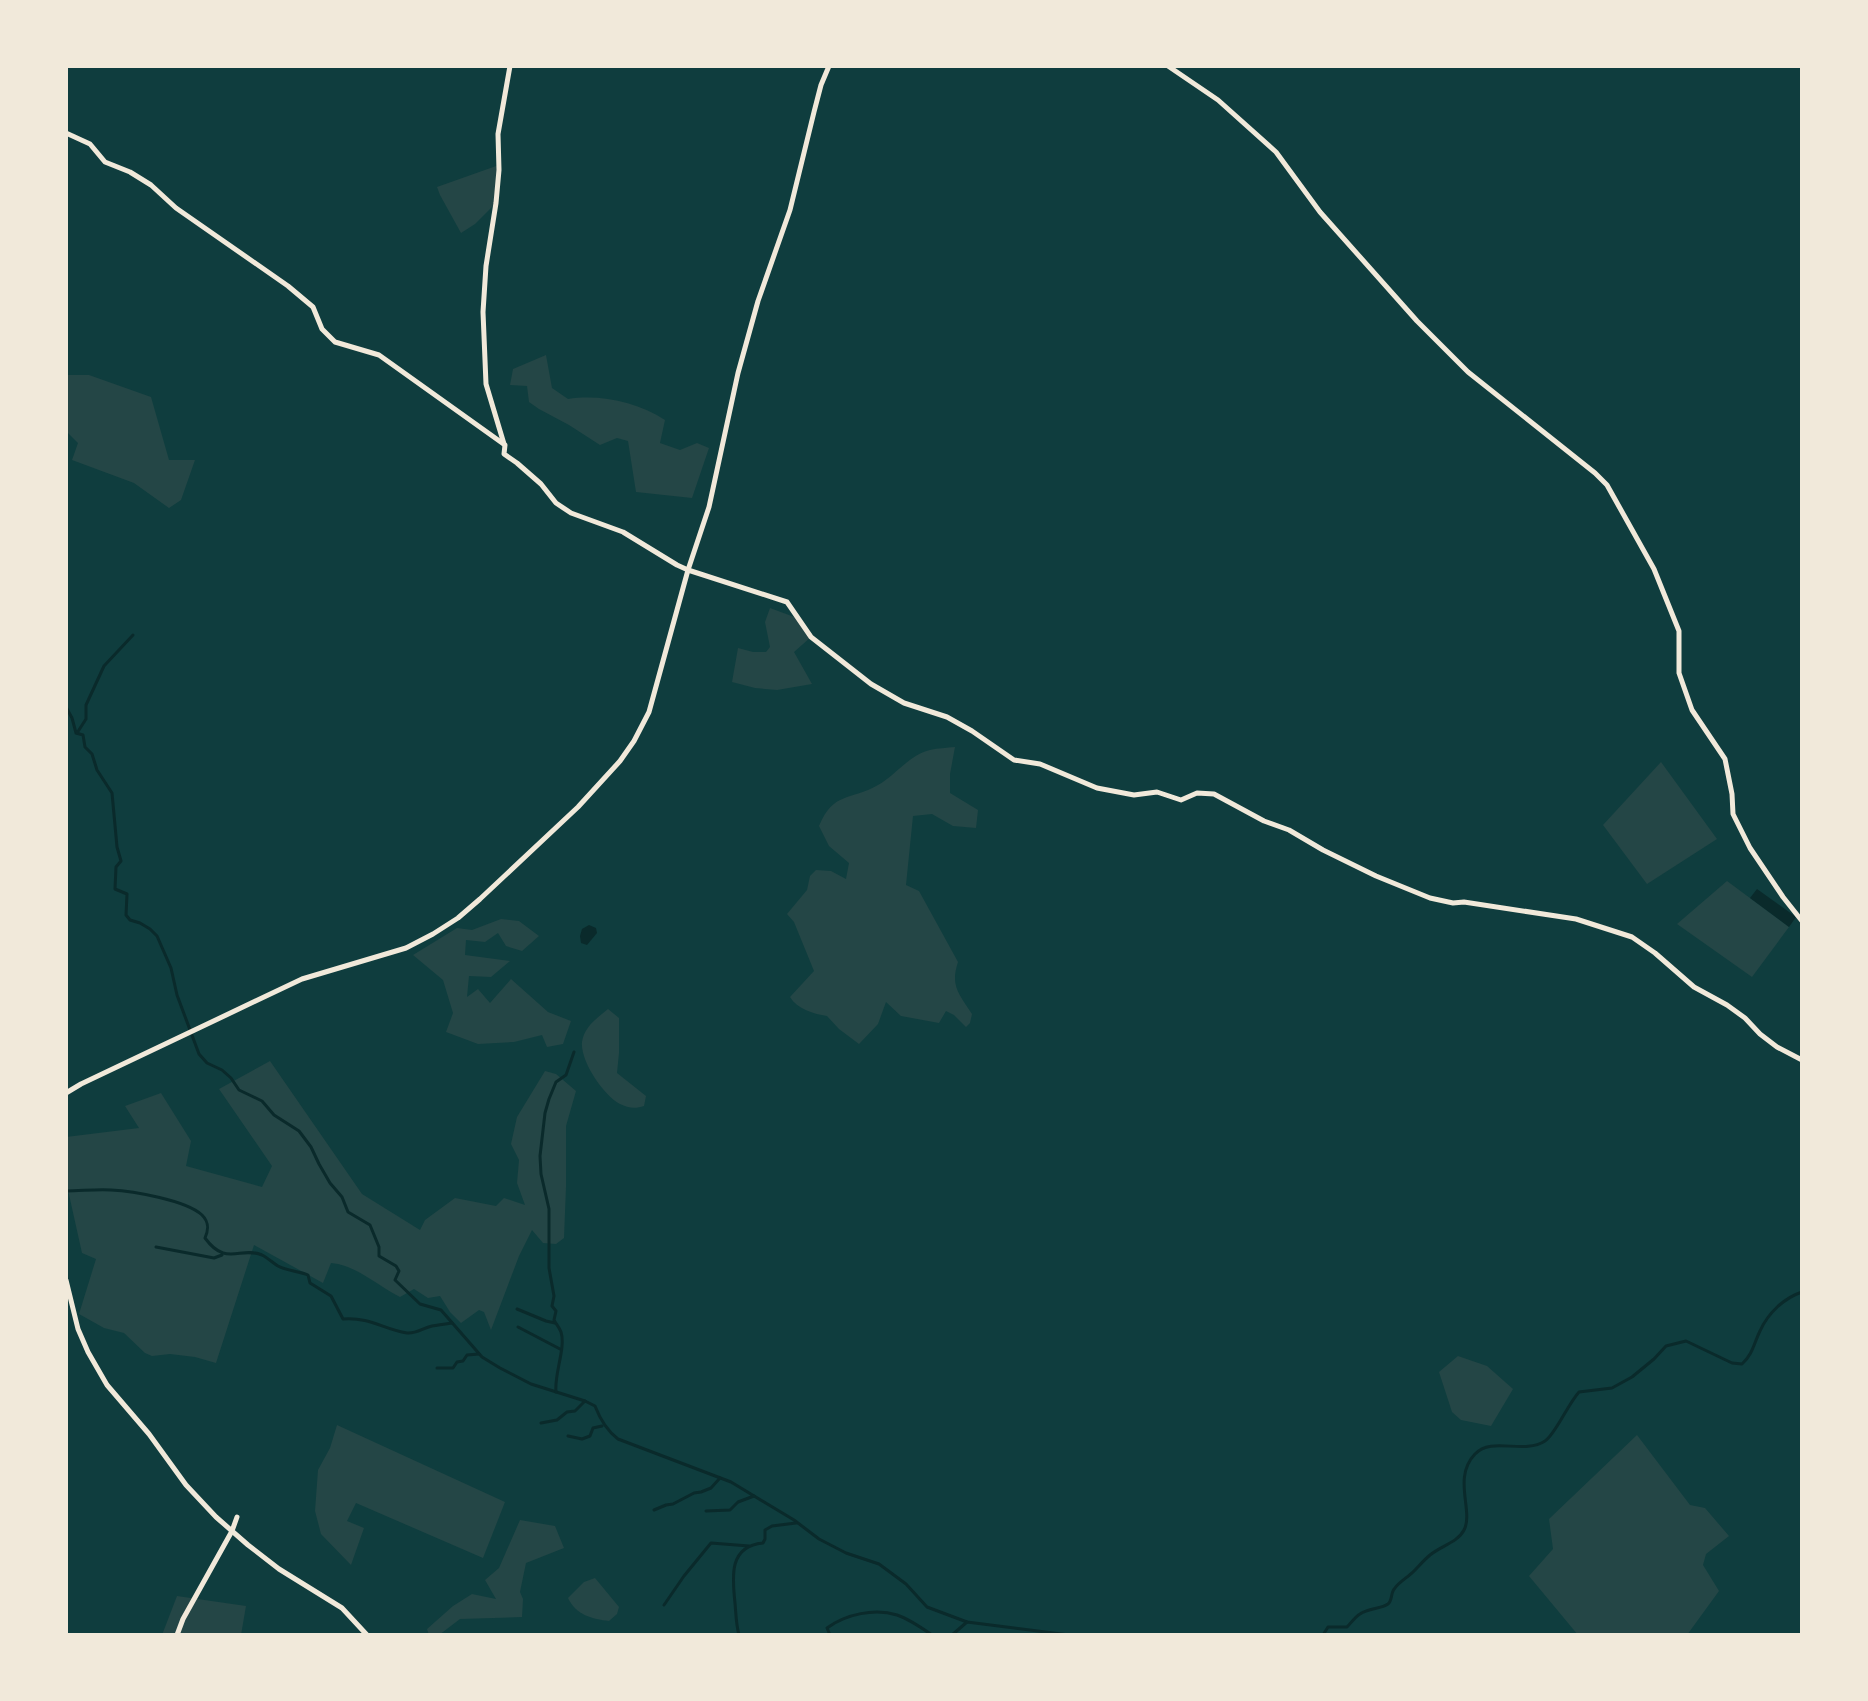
<svg xmlns="http://www.w3.org/2000/svg" width="1868" height="1701" font-family="'Nunito Sans',sans-serif">
<style>
.green{fill:#244646}
.water{fill:#0a2a2b}
.lines{fill:none;stroke-linecap:round;stroke-linejoin:round}
.stream{stroke:#0a2a2b;stroke-width:3}
.minor{stroke:#f1e9da;stroke-width:5}
</style>
<rect width="100%" height="100%" fill="#0f3d3e"/>
<g class="green">
<path d="M 499,165 L 496,203 L 475,224 L 461,233 L 440,195 L 437,187 Z"/>
<path d="M 546,355 L 552,388 L 568,399 C 600,394 637,402 665,420 L 660,443 L 680,450 L 697,443 L 709,448 L 692,498 L 636,492 L 628,441 L 617,438 L 600,445 L 569,425 L 539,409 L 529,402 L 527,386 L 510,385 L 513,369 Z"/>
<path d="M 66,375 L 89,375 L 151,397 L 169,460 L 195,460 L 181,500 L 169,508 L 134,483 L 72,460 L 78,443 L 66,431 Z"/>
<path d="M 770,608 L 797,618 L 811,637 L 794,652 L 812,684 L 777,690 L 755,688 L 732,682 L 738,648 L 753,652 L 766,652 L 770,647 L 765,622 Z"/>
<path d="M 955,747 L 950,774 L 950,793 L 978,810 L 976,828 L 953,826 L 932,814 L 913,816 L 906,885 L 919,891 L 958,962 C 950,986 959,994 972,1014 L 970,1023 L 966,1027 L 954,1015 L 946,1011 L 939,1023 L 901,1016 L 886,1002 L 878,1024 L 859,1044 L 839,1029 L 827,1016 C 814,1014 797,1009 790,997 L 814,971 L 794,922 L 787,914 L 807,890 L 810,876 L 816,870 L 831,871 L 846,879 L 849,863 L 829,846 L 819,826 C 834,791 850,801 878,785 C 896,775 909,755 930,750 C 938,748 947,748 955,747 Z"/>
<path d="M 1661,762 L 1717,839 L 1647,884 L 1603,825 Z"/>
<path d="M 1727,881 L 1789,927 L 1752,977 L 1677,924 Z"/>
<path d="M 501,919 L 519,921 L 539,936 L 522,951 L 506,946 L 498,933 L 485,942 L 466,940 L 465,955 L 510,961 L 491,977 L 469,976 L 467,997 L 478,989 L 490,1003 L 511,979 L 548,1012 L 571,1021 L 563,1044 L 547,1047 L 542,1035 L 514,1042 L 478,1044 L 446,1032 L 453,1013 L 443,980 L 413,955 L 457,928 L 472,930 Z"/>
<path d="M 608,1009 L 619,1018 L 619,1053 L 617,1073 L 646,1096 L 644,1106 C 635,1109 628,1108 620,1104 C 604,1096 580,1061 582,1042 C 584,1027 597,1018 608,1009 Z"/>
<path d="M 270,1061 L 362,1194 L 420,1230 L 425,1220 L 455,1198 L 496,1206 L 504,1198 L 525,1205 L 517,1183 L 519,1160 L 511,1144 L 517,1117 L 545,1071 L 556,1074 L 576,1091 L 566,1126 L 566,1187 L 564,1238 L 556,1244 L 543,1243 L 532,1230 L 519,1256 L 491,1330 L 484,1312 L 479,1310 L 461,1323 L 450,1312 L 440,1296 L 428,1298 L 414,1289 L 400,1297 C 378,1286 356,1265 331,1263 L 323,1283 L 254,1245 L 216,1363 L 195,1357 L 170,1354 L 152,1356 L 145,1353 L 124,1333 L 104,1328 L 79,1314 L 96,1259 L 82,1253 L 66,1181 L 66,1137 L 139,1128 L 125,1106 L 161,1093 L 191,1141 L 186,1166 L 262,1187 L 272,1166 L 219,1089 Z"/>
<path d="M 1458,1356 L 1487,1366 L 1513,1389 L 1491,1426 L 1461,1420 L 1452,1412 L 1439,1372 Z"/>
<path d="M 337,1425 L 505,1502 L 483,1558 L 356,1503 L 347,1521 L 364,1528 L 351,1565 L 321,1534 L 315,1511 L 318,1470 L 330,1448 Z"/>
<path d="M 1637,1435 L 1690,1505 L 1705,1508 L 1729,1536 L 1706,1554 L 1703,1565 L 1719,1591 L 1687,1635 L 1578,1635 L 1529,1576 L 1553,1549 L 1549,1519 Z"/>
<path d="M 520,1520 L 555,1526 L 564,1548 L 526,1563 L 520,1592 L 523,1599 L 522,1617 L 460,1619 L 439,1635 L 429,1635 L 427,1629 L 453,1606 L 472,1594 L 496,1599 L 485,1580 L 499,1568 Z"/>
<path d="M 595,1578 L 619,1607 L 617,1614 L 609,1621 C 592,1619 576,1615 568,1598 L 584,1582 Z"/>
<path d="M 177,1596 L 246,1606 L 241,1635 L 162,1635 Z"/>
</g>
<g class="water">
<path d="M 1757,889 L 1796,917 L 1789,927 L 1750,898 Z"/>
<path d="M 589,925 L 596,928 L 597,933 L 587,945 L 581,943 L 580,936 L 582,929 Z"/>
</g>
<g class="lines">
<g class="stream">
<path d="M 66,707 L 72,718 L 76,733 L 83,735 L 85,747 L 92,754 L 97,770 L 112,793 L 117,847 L 121,861 L 116,867 L 115,889 L 127,894 L 126,915 L 130,920 L 140,923 L 150,929 L 157,936 L 171,968 L 177,995 L 199,1054 L 207,1063 L 222,1070 L 231,1078 L 239,1090 L 262,1101 L 274,1115 L 299,1131 L 311,1147 L 319,1164 L 330,1183 L 342,1197 L 348,1212 L 370,1225 L 379,1247 L 379,1256 L 396,1266 L 399,1271 L 395,1280 L 420,1304 L 441,1310 L 482,1357 L 500,1368 L 531,1384 L 585,1401 L 595,1406 C 600,1419 606,1430 618,1439 L 731,1482 L 794,1520 L 819,1539 L 846,1553 L 879,1564 L 906,1584 L 927,1607 L 967,1622 L 1069,1635"/>
<path d="M 77,733 L 86,719 L 86,705 L 104,666 L 133,635"/>
<path d="M 66,1191 C 81,1191 96,1189 111,1190 C 132,1191 186,1200 202,1215 C 209,1222 209,1229 205,1238 C 226,1267 240,1246 262,1255 C 268,1258 273,1263 278,1266 C 287,1271 299,1271 308,1275 L 310,1283 L 331,1296 L 343,1319 C 371,1317 382,1329 407,1333 C 416,1334 423,1328 432,1326 C 438,1325 445,1324 452,1323"/>
<path d="M 156,1247 L 214,1258 L 222,1255"/>
<path d="M 517,1309 L 546,1321 L 555,1323"/>
<path d="M 518,1327 L 560,1349"/>
<path d="M 437,1368 L 453,1368 L 457,1362 L 463,1361 L 467,1355 L 479,1354"/>
<path d="M 556,1392 C 554,1374 566,1348 561,1332 C 559,1327 556,1324 554,1320 L 556,1311 L 552,1306 L 554,1296 L 549,1268 L 549,1209 L 541,1174 L 540,1156 L 545,1113 L 549,1099 L 556,1082 L 566,1075 L 574,1052"/>
<path d="M 541,1423 L 557,1420 L 567,1412 L 575,1411 L 585,1401"/>
<path d="M 568,1436 L 582,1439 L 590,1436 L 593,1428 L 602,1426"/>
<path d="M 654,1510 L 666,1505 L 673,1504 L 694,1493 L 701,1492 L 711,1488 L 720,1478"/>
<path d="M 706,1511 L 730,1510 L 738,1502 L 754,1496"/>
<path d="M 664,1605 L 684,1576 L 711,1543 L 749,1546"/>
<path d="M 739,1635 C 736,1624 736,1614 735,1603 C 732,1576 729,1546 763,1543 L 765,1539 L 765,1530 L 772,1526 L 796,1523"/>
<path d="M 830,1635 L 827,1628 C 846,1614 875,1608 897,1615 C 909,1619 922,1628 932,1635"/>
<path d="M 952,1635 L 967,1622"/>
<path d="M 1323,1635 L 1328,1627 L 1347,1627 C 1351,1623 1355,1617 1360,1614 C 1368,1608 1381,1609 1388,1604 C 1393,1600 1390,1593 1395,1588 C 1399,1582 1408,1577 1413,1572 C 1419,1566 1424,1560 1430,1555 C 1441,1546 1458,1542 1464,1530 C 1474,1511 1452,1478 1475,1454 C 1492,1436 1523,1455 1545,1441 C 1555,1435 1568,1404 1579,1392 L 1612,1388 L 1632,1377 L 1654,1359 L 1666,1346 L 1686,1341 L 1732,1363 L 1742,1364 C 1753,1354 1754,1343 1760,1331 C 1768,1313 1784,1298 1802,1292"/>
</g>
<g class="minor">
<path d="M 1168,66 L 1218,100 L 1276,152 L 1320,212 L 1417,321 L 1468,372 L 1595,473 L 1607,485 L 1654,569 L 1679,631 L 1679,673 L 1692,710 L 1725,759 L 1732,794 L 1733,814 L 1750,848 L 1783,897 L 1802,921"/>
<path d="M 66,133 L 90,144 L 105,162 L 130,172 L 151,185 L 176,208 L 288,286 L 313,307 L 322,329 L 335,342 L 379,355 L 505,445 L 504,454 L 517,463 L 541,484 L 556,503 L 571,513 L 623,532 L 677,565 L 688,570 L 787,602 L 811,637 L 871,684 L 904,703 L 947,717 L 972,731 L 1014,760 L 1040,764 L 1097,788 L 1134,795 L 1157,792 L 1181,800 L 1197,793 L 1214,794 L 1264,821 L 1289,830 L 1323,850 L 1376,876 L 1430,898 L 1453,903 L 1464,902 L 1576,919 L 1632,937 L 1655,953 L 1694,987 L 1727,1005 L 1745,1018 L 1760,1034 L 1777,1047 L 1802,1060"/>
<path d="M 504,444 L 486,384 L 483,312 L 486,266 L 496,203 L 499,170 L 498,134 L 510,66"/>
<path d="M 66,1093 L 81,1084 L 302,979 L 406,948 L 433,934 L 458,918 L 480,899 L 578,807 L 620,761 L 634,741 L 649,712 L 688,570 L 709,507 L 738,373 L 758,301 L 790,210 L 814,112 L 821,85 L 829,66"/>
<path d="M 66,1280 L 78,1329 L 88,1352 L 107,1385 L 149,1434 L 186,1485 L 216,1517 L 248,1545 L 279,1569 L 342,1608 L 367,1635"/>
<path d="M 177,1635 L 183,1619 L 232,1531 L 237,1517"/>
</g>
</g>
<rect width="1868" height="1701" fill="none" stroke="#f1e9da" stroke-width="136"/>
</svg>
